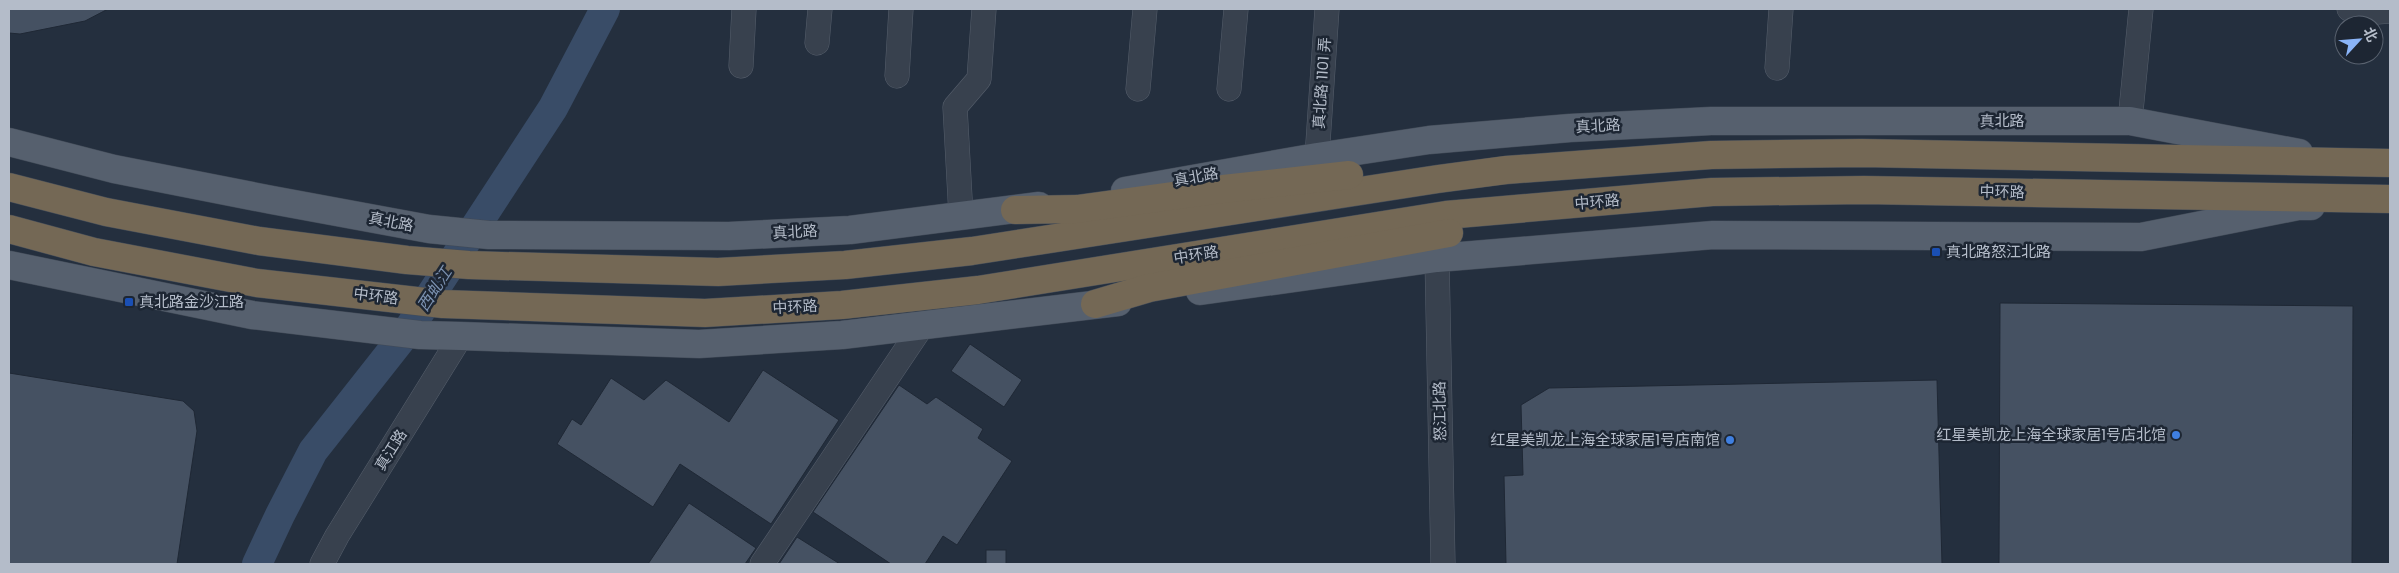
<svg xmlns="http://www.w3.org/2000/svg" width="2399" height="573" font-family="Poppins,'Noto Sans SC',sans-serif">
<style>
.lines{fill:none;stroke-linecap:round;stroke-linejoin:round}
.river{stroke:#394c67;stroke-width:30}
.building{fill:#455162;stroke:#1f2835}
.minor-casing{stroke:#565f6c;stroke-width:25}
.major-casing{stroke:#414a57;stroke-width:29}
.highway-casing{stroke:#434c59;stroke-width:29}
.minor{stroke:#38414e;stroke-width:24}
.major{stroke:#56606e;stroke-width:28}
.highway{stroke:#746855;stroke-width:28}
.transit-dot{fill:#1a4fb4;stroke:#1d2633;stroke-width:2}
.shop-dot{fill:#3f7fe0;stroke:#1d2633;stroke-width:2}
.labels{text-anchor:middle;stroke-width:5;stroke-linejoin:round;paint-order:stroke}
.street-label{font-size:15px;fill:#b4bcc9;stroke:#1d2633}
.poi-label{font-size:15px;fill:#b4bcc9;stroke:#1d2633;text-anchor:start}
.water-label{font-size:16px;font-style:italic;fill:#7c92b1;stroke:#1d2633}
</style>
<rect width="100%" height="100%" fill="#242f3e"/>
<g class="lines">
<path class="river" d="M 257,564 L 280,515 L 313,451 L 406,333 L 553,108 L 605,9"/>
</g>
<g class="building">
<path d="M 9,9 L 108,9 L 85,21 L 20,34 L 9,33 Z"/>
<path d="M 2000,303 L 2353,306 L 2352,564 L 1999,564 Z"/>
<path d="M 970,344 L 1022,380 L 1004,407 L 951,371 Z"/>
<path d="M 763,370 L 839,420 L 771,524 L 680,464 L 653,507 L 557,444 L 572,419 L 581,425 L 611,378 L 644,400 L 666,380 L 729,422 Z"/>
<path d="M 9,373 L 183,401 L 194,411 L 197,431 L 177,564 L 9,564 Z"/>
<path d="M 1937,380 L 1942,564 L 1506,564 L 1504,476 L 1523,475 L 1521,405 L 1549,388 Z"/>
<path d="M 899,385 L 927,404 L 936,397 L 983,429 L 978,438 L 1012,461 L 957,545 L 943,536 L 925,564 L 891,564 L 813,512 Z"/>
<path d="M 689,503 L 756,548 L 745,564 L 648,564 Z"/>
<path d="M 797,537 L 840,564 L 779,564 Z"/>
<rect x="986" y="550" width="20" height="14"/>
</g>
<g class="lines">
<defs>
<g id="minor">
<path d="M 2349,9 L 2377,12 L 2390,11"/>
<path d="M 817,43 L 820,9"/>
<path d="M 741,66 L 744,9"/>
<path d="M 1777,68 L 1781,9"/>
<path d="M 897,76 L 901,9"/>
<path d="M 1138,89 L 1145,9"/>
<path d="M 1229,89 L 1236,9"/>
<path d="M 2130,121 L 2141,9"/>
<path d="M 1317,157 L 1327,9"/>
<path d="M 961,216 L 955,107 L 979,79 L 984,9"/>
<path d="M 1437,258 L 1443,564"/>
<path d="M 322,564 L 337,536 L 461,336"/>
<path d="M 762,564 L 922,326"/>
</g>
<g id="major">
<path d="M 9,142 L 114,169 L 272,200 L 429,229 L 489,235 L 729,236 L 850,230 L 1039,206"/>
<path d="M 1125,191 L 1317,157 L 1429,140 L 1570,128 L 1711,121 L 2130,121 L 2299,153"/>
<path d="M 9,265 L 252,315 L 420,335 L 461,336 L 699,344 L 842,335 L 1118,302"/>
<path d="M 1200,291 L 1437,258 L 1713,235 L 2141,237 L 2298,206 L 2311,206"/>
</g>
<g id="highway">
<path d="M 9,187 L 106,212 L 259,241 L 407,260 L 469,265 L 718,272 L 845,265 L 972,251 L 1438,179 L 1506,170 L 1711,155 L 1862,153 L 2390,163"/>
<path d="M 1015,210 L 1077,209 L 1223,189 L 1349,175"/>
<path d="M 9,229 L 94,252 L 257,283 L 443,304 L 705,313 L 842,305 L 978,290 L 1446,215 L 1712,192 L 1864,190 L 2390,199"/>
<path d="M 1095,304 L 1149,288 L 1449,233"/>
</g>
</defs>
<use href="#minor" class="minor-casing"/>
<use href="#major" class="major-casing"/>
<use href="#highway" class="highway-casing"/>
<use href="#minor" class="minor"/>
<use href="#major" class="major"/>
<use href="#highway" class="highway"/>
</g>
<g class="transit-dot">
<rect x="1931" y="247" width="10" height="10" rx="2.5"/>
<rect x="124" y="297" width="10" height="10" rx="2.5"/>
</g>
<g class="shop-dot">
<circle cx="2176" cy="435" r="5"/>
<circle cx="1730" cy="440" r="5"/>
</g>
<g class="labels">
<g class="street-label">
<text transform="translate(1322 83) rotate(-86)" y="5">真北路 1101 弄</text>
<text x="2002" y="126">真北路</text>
<text transform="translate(1598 126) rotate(-3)" y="5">真北路</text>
<text transform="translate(1196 177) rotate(-10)" y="5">真北路</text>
<text transform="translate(2002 192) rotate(1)" y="5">中环路</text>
<text transform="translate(1597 202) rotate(-5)" y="5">中环路</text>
<text transform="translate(391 222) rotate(11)" y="5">真北路</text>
<text transform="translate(795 232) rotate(-3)" y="5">真北路</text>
<text transform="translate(1196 255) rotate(-9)" y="5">中环路</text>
<text transform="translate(376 296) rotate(7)" y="5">中环路</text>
<text transform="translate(795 307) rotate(-3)" y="5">中环路</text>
<text transform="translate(1440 411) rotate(-91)" y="5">怒江北路</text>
<text transform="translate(391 450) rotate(-58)" y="5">真江路</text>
</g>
<g class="poi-label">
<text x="1946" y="257">真北路怒江北路</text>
<text x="139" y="307">真北路金沙江路</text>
<text x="2166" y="440" text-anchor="end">红星美凯龙上海全球家居1号店北馆</text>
<text x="1720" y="445" text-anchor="end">红星美凯龙上海全球家居1号店南馆</text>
</g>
<g class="water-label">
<text transform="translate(434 289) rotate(-57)" y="6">西虬江</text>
</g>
</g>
<rect width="2399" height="573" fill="none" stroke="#b4bcc9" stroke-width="20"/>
<g transform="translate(2359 40) rotate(64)"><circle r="24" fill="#1d2633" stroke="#59626f"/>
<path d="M0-4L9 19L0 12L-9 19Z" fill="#8ab4f8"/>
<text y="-8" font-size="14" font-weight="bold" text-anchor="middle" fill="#b4bcc9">北</text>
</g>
</svg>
